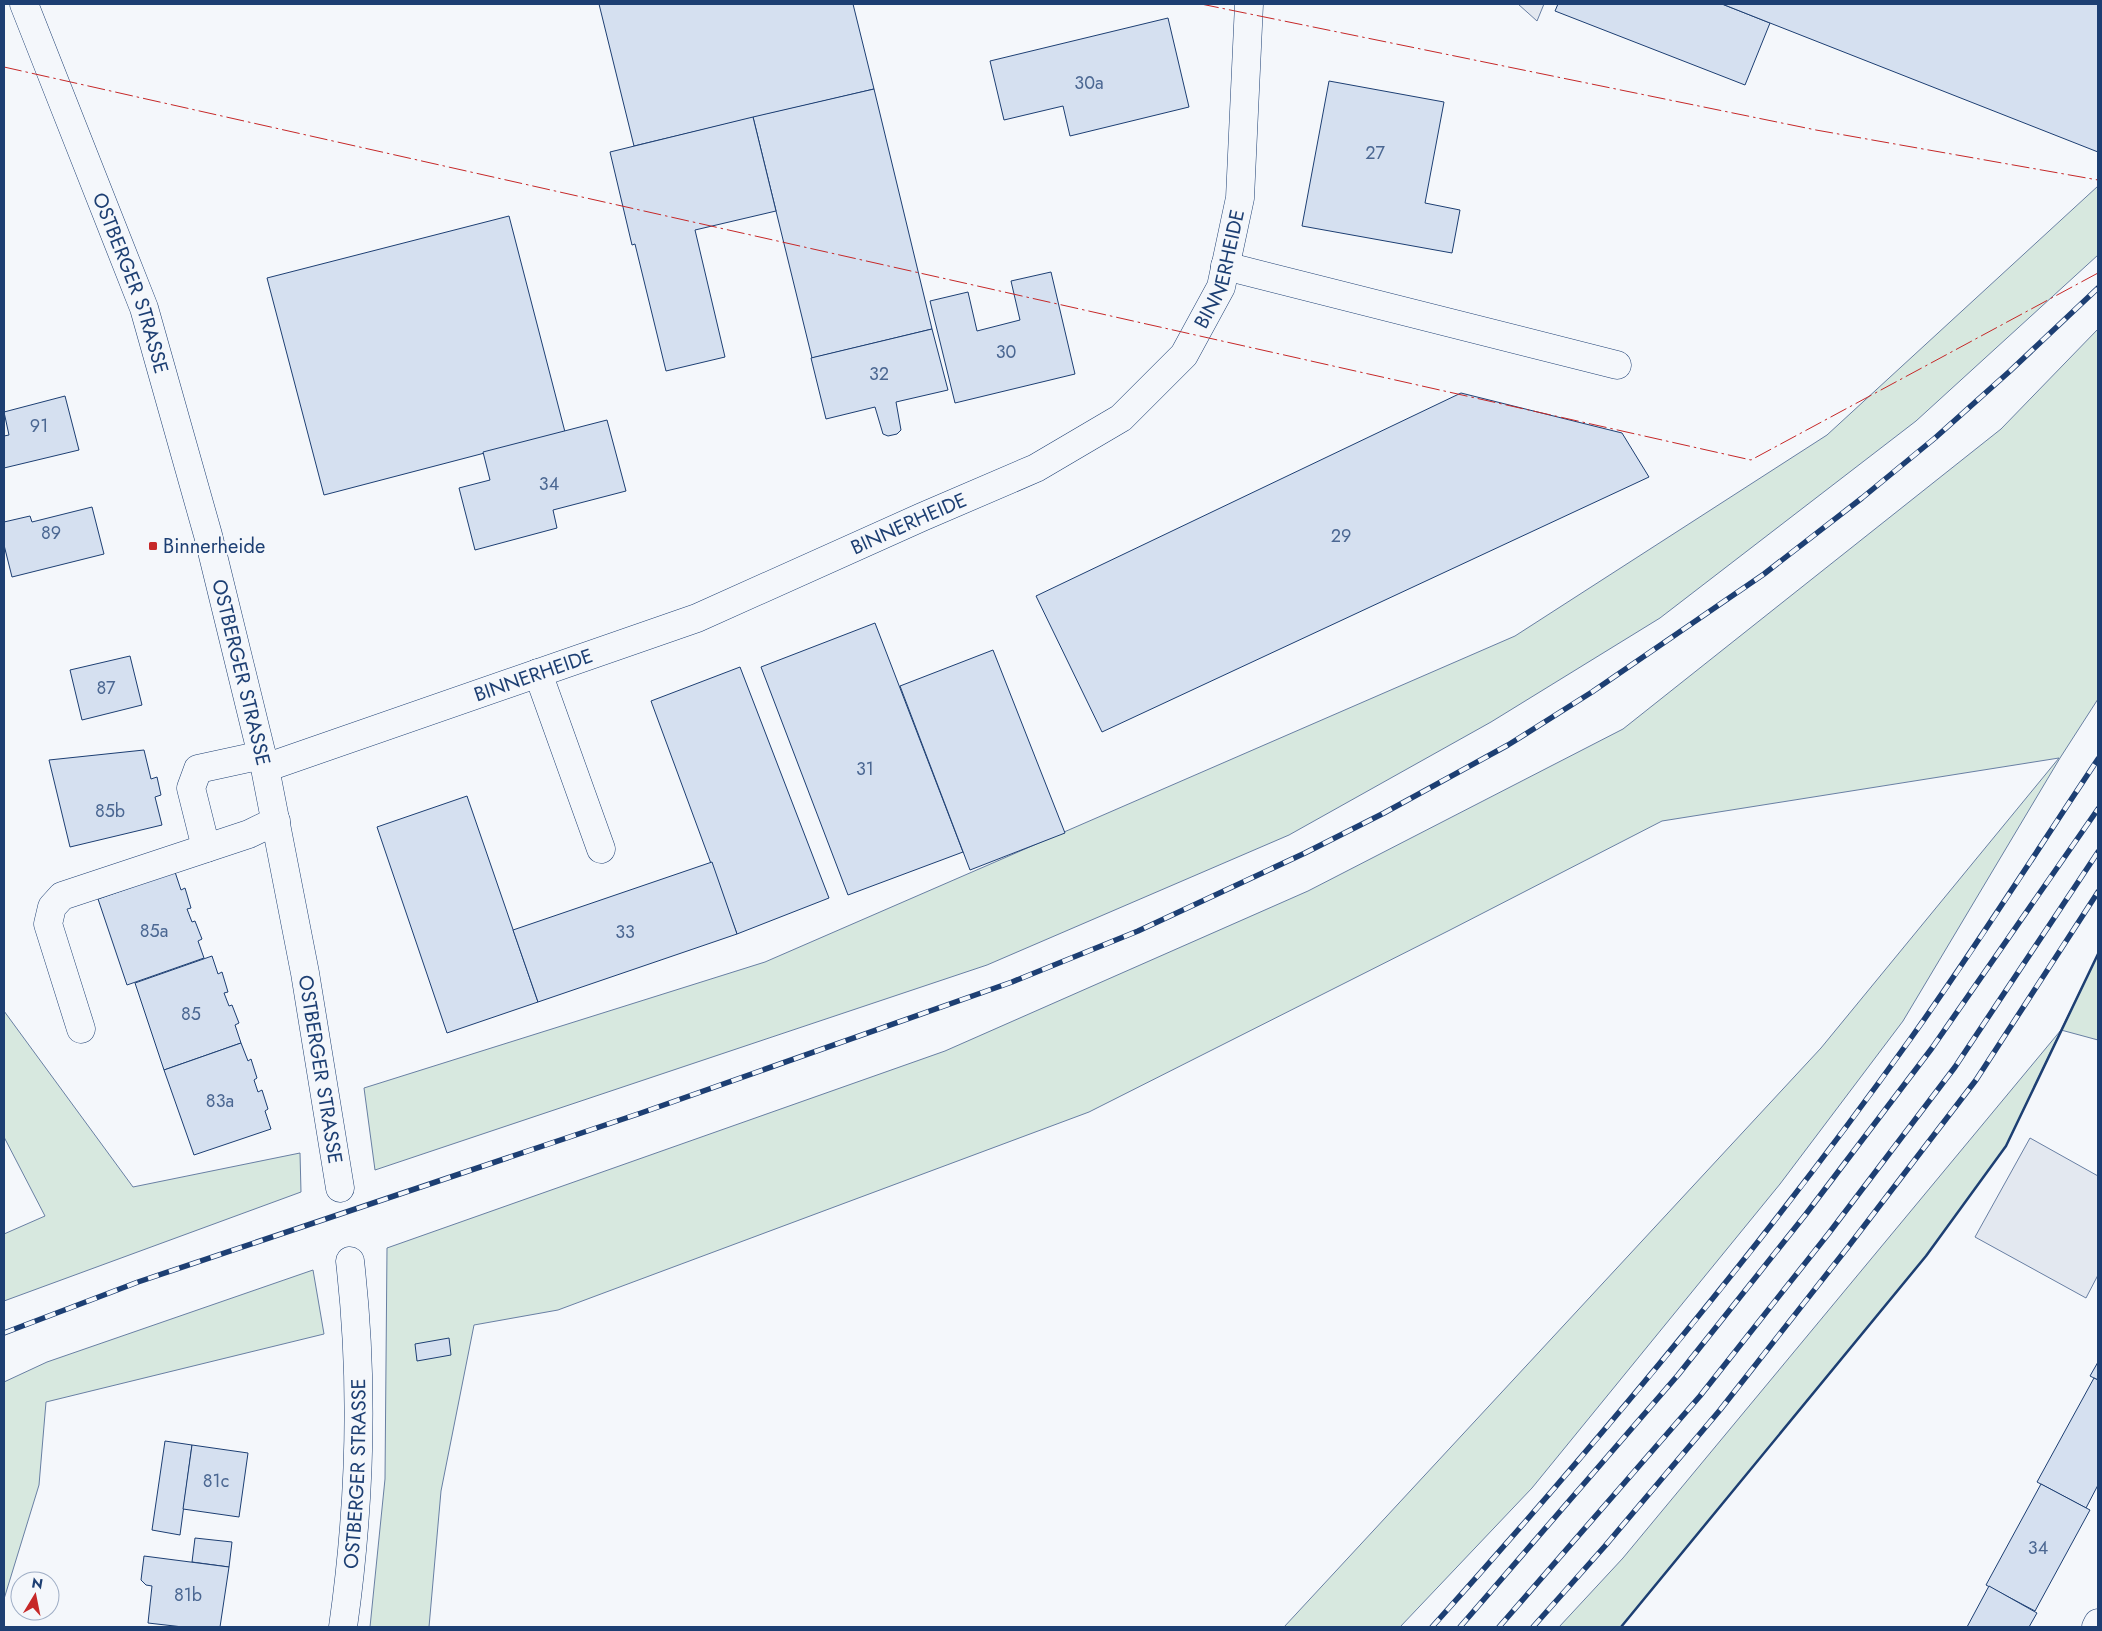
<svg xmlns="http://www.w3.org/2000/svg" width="2102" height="1631" font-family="Jost,sans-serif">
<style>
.green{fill:#d7e8df;stroke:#687fa3}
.parking{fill:#e3e8f0;stroke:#687fa3}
.building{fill:#d5e0f0;stroke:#1d3f73}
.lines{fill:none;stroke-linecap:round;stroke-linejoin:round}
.minor-casing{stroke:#1d3f73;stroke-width:29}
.minor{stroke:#f4f7fb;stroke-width:28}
.rail-casing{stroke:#1d3f73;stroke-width:5.5}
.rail{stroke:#f4f7fb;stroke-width:4;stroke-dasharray:11;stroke-linecap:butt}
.wall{stroke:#1d3f73;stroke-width:2.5}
.power{stroke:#c62828;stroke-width:1;stroke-dasharray:18 4 2.5 4;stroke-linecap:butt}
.poi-dot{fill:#c62828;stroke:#f4f7fb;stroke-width:2}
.labels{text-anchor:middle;stroke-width:4;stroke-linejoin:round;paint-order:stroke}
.number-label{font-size:18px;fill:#4b6792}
.street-label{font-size:20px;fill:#1d3f73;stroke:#f4f7fb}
.poi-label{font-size:20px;fill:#1d3f73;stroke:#f4f7fb;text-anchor:start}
</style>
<rect width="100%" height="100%" fill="#f4f7fb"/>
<g class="green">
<path d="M 2098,186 L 2098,255 L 1916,421 L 1660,618 L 1491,722 L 1289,835 L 987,965 L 375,1170 L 364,1088 L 765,962 L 1515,636 L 1827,435 Z"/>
<path d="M 2098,329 L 2098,699 L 2060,758 L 1903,1021 L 1780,1184 L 1532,1488 L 1400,1627 L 1284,1627 L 1821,1048 L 2059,758 L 1662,821 L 1450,930 L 1089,1112 L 558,1310 L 474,1325 L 441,1491 L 429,1627 L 370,1627 L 385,1479 L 387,1248 L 945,1051 L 1308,891 L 1623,729 L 2001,429 Z"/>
<path d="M 2098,954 L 2098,1040 L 2061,1030 L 2006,1146 L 1926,1256 L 1621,1627 L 1559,1627 L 1623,1558 L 2061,1030 Z"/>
<path d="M 4,1011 L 133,1187 L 300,1153 L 301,1192 L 4,1301 L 4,1234 L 45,1216 L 4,1137 Z"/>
<path d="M 313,1270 L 324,1334 L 46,1402 L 39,1485 L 4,1599 L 4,1382 L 47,1362 Z"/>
</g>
<g class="parking">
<path d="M 1518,4 L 1544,4 L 1537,21 Z"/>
<path d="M 2030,1138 L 2098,1176 L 2098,1275 L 2086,1298 L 1975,1237 Z"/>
</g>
<g class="building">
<path d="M 599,4 L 853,4 L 874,89 L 634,146 Z"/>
<path d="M 1558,4 L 1722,4 L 1770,23 L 1745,85 L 1555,11 Z"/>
<path d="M 1722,4 L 2098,4 L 2098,152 L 1770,23 Z"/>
<path d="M 1168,18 L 1189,107 L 1070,136 L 1063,106 L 1004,120 L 990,61 Z"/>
<path d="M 1329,81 L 1444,102 L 1425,203 L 1460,210 L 1452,253 L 1302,226 Z"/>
<path d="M 874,89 L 932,329 L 812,358 L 753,117 Z"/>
<path d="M 753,117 L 776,211 L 695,230 L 725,357 L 666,371 L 635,244 L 632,245 L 610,152 Z"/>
<path d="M 509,216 L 565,432 L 324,495 L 267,278 Z"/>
<path d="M 1051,272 L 1075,374 L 955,403 L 930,301 L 968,292 L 977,331 L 1020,320 L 1011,281 Z"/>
<path d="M 932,329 L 948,390 L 896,402 L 901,430 L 897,434 L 888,436 L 883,434 L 875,407 L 826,419 L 811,358 Z"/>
<path d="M 1461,393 L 1622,433 L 1649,477 L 1102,732 L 1036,596 Z"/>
<path d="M 65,396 L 79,450 L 4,468 L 4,436 L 9,435 L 4,412 Z"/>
<path d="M 607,420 L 626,491 L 553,510 L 557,528 L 475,550 L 459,488 L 490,480 L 483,452 Z"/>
<path d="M 92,507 L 104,554 L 12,577 L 4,545 L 4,522 L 30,516 L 32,522 Z"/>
<path d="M 875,623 L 963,852 L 848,895 L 761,667 Z"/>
<path d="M 993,650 L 1065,833 L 970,870 L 900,686 Z"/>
<path d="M 130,656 L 142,705 L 82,720 L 70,670 Z"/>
<path d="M 740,667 L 829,898 L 737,934 L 651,701 Z"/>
<path d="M 144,750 L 151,779 L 157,777 L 161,795 L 155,797 L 162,825 L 70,847 L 49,760 Z"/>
<path d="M 467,796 L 538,1002 L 447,1033 L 377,827 Z"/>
<path d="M 712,862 L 737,934 L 538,1002 L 513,930 Z"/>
<path d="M 175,872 L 181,890 L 185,888 L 191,908 L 187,909 L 192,922 L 195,921 L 202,939 L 198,941 L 204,958 L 127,985 L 98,899 Z"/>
<path d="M 212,956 L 218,974 L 222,972 L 228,992 L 224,993 L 229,1006 L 232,1005 L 239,1023 L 235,1025 L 241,1043 L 164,1070 L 135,983 Z"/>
<path d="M 241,1043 L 248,1061 L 251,1059 L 257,1078 L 254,1080 L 258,1092 L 262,1090 L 268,1109 L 265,1111 L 271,1129 L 194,1155 L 164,1070 Z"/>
<path d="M 449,1338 L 451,1355 L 417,1361 L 415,1344 Z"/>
<path d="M 2098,1362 L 2098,1380 L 2090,1376 Z"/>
<path d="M 2094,1378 L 2098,1380 L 2098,1485 L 2086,1508 L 2037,1482 Z"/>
<path d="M 165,1441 L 192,1445 L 180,1535 L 152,1530 Z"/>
<path d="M 192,1445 L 248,1453 L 239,1517 L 183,1509 Z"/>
<path d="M 2041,1484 L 2090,1510 L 2035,1611 L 1986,1585 Z"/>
<path d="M 195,1538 L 232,1542 L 229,1567 L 192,1562 Z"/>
<path d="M 144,1556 L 229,1567 L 220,1627 L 183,1627 L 148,1623 L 152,1586 L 146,1585 L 141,1580 Z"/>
<path d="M 1989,1586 L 2037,1613 L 2029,1627 L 1967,1627 Z"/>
</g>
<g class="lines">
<defs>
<g id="minor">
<path id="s1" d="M 24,4 L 144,308 L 208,535 L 265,768 L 305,973 L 340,1188"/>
<path d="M 1225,266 L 1617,365"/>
<path d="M 538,673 L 601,849"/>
<path id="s2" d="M 265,768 L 697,618 L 922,517 L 1036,468 L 1121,418 L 1184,355 L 1221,287 L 1240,198 L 1249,4"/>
<path d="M 206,848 L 191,788 L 198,769 L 262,755"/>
<path d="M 81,1029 L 48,924 L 52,907 L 62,896 L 249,834 L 276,821"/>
<path id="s3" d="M 343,1627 C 360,1507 364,1382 350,1261"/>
<path d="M 2096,1627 L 2098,1623"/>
</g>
</defs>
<use href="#minor" class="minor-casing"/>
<use href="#minor" class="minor"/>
<defs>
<g id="rail">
<path d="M 4,1333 L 138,1282 L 641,1113 L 1012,982 L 1138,931 L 1305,853 L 1384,813 L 1508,745 L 1592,692 L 1764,574 L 1862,498 L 1935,438 L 2010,371 L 2098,288"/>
<path d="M 1432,1627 C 1601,1439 1764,1244 1911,1038 C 1976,947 2036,852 2098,759"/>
<path d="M 1460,1627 L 1678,1375 L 1806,1214 L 1932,1048 L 2098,809"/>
<path d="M 1499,1627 L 1700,1396 L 1829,1233 L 1955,1067 L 2098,852"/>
<path d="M 1533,1627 L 1605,1546 L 1720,1410 L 1848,1247 L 1976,1080 L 2098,892"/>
</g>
</defs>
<use href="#rail" class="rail-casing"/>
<use href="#rail" class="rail"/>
<path class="wall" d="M 1621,1627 L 1926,1256 L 2006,1146 L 2098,954"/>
<g class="power">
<path d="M 1201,4 L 1816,130 L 2098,180"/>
<path d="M 4,67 L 1751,460 L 2098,273"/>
</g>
</g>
<rect class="poi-dot" x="148" y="541" width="10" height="10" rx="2.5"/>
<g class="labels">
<g class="number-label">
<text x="1089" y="89">30a</text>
<text x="1375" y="159">27</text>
<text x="1006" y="358">30</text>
<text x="879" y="380">32</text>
<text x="39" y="432">91</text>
<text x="549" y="490">34</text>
<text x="51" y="539">89</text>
<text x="1341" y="542">29</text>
<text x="106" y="694">87</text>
<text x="865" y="775">31</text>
<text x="110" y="817">85b</text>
<text x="154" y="937">85a</text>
<text x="625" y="938">33</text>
<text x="191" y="1020">85</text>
<text x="220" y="1107">83a</text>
<text x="216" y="1487">81c</text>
<text x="2038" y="1554">34</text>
<text x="188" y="1601">81b</text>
</g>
<g class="street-label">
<text dy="7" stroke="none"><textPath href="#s2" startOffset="1110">BINNERHEIDE</textPath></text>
<text dy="7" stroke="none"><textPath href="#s1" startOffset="299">OSTBERGER STRASSE</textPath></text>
<text dy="7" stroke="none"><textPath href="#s2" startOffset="689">BINNERHEIDE</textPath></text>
<text dy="7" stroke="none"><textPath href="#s1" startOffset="704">OSTBERGER STRASSE</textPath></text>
<text dy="7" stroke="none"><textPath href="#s2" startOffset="284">BINNERHEIDE</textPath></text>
<text dy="7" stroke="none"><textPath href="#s1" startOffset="1109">OSTBERGER STRASSE</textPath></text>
<text dy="7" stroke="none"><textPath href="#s3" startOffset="154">OSTBERGER STRASSE</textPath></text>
</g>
<g class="poi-label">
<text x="163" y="553">Binnerheide</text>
</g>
</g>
<rect width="2102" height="1631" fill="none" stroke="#1d3f73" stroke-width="10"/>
<g transform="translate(35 1596) rotate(10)"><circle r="24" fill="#f4f7fb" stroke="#9eadc5"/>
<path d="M0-4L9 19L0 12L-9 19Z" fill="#c62828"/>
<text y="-8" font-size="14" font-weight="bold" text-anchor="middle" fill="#1d3f73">N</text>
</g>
</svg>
